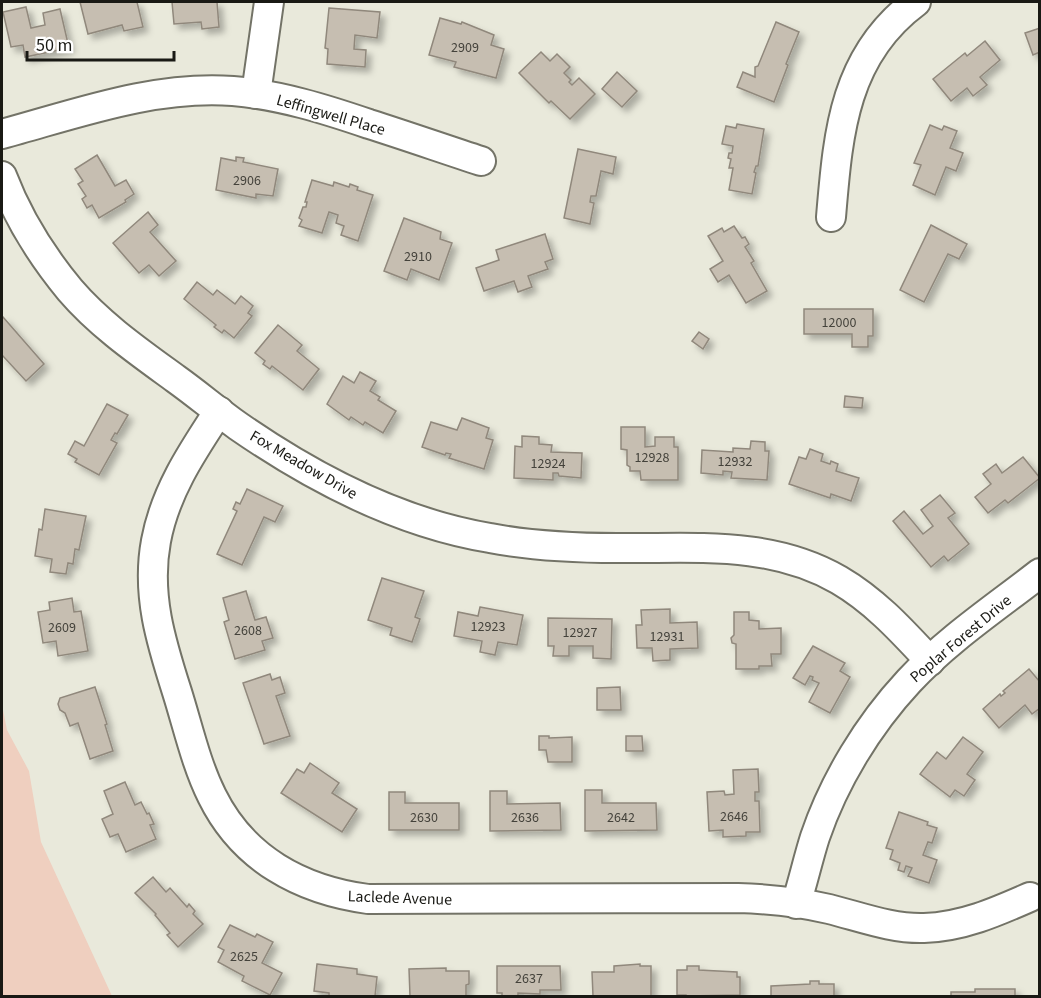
<svg xmlns="http://www.w3.org/2000/svg" width="1041" height="998" font-family="'Source Sans 3',sans-serif">
<style>
.green{fill:#efcfbf}
.building{fill:#c6beb1;stroke:#90887c;stroke-width:1.5;filter:url(#shadow)}
.lines{fill:none;stroke-linecap:round;stroke-linejoin:round}
.minor-casing{stroke:#737367;stroke-width:32}
.minor{stroke:#fff;stroke-width:28}
.labels{text-anchor:middle;stroke-width:4.5;stroke-linejoin:round;paint-order:stroke}
.number-label{font-size:14px;fill:#44423b}
.street-label{font-size:16px;fill:#191914;stroke:#fff}
</style>
<defs>
<filter id="shadow"><feDropShadow dx="5" dy="5" stdDeviation="3" flood-color="#0004"/></filter>
</defs>
<rect width="100%" height="100%" fill="#e9e9db"/>
<path class="green" d="M 2,705 L 7,730 L 29,771 L 41,842 L 112,996 L 2,996 Z"/>
<g class="building">
<path d="M 80,2 L 137,2 L 143,27 L 124,31 L 122,25 L 88,34 Z"/>
<path d="M 172,2 L 217,2 L 219,27 L 202,29 L 201,22 L 174,24 Z"/>
<path d="M 26,7 L 31,28 L 45,25 L 43,13 L 60,9 L 69,48 L 25,57 L 23,45 L 11,47 L 3,12 Z"/>
<path d="M 329,8 L 380,12 L 377,38 L 355,35 L 354,49 L 366,50 L 365,67 L 327,64 L 328,49 L 325,48 Z"/>
<path d="M 440,18 L 461,24 L 462,22 L 494,35 L 491,45 L 504,49 L 496,78 L 454,67 L 456,62 L 429,55 Z"/>
<path d="M 776,22 L 799,32 L 786,64 L 788,65 L 774,102 L 737,87 L 743,72 L 755,77 L 755,67 L 758,66 Z"/>
<path d="M 1040,28 L 1040,52 L 1033,55 L 1025,33 Z"/>
<path d="M 985,41 L 1000,60 L 980,77 L 987,85 L 973,96 L 967,88 L 951,101 L 933,79 L 965,53 L 967,56 Z"/>
<path d="M 541,52 L 550,61 L 557,54 L 570,67 L 564,73 L 571,80 L 569,82 L 572,85 L 579,78 L 595,94 L 570,119 L 551,101 L 549,103 L 519,73 Z"/>
<path d="M 617,72 L 637,91 L 622,107 L 602,89 Z"/>
<path d="M 737,124 L 764,129 L 758,166 L 756,166 L 754,172 L 756,173 L 752,194 L 729,190 L 733,168 L 729,168 L 731,159 L 728,158 L 729,153 L 732,153 L 733,146 L 722,144 L 726,126 L 736,128 Z"/>
<path d="M 930,125 L 942,130 L 944,126 L 957,131 L 950,148 L 963,153 L 956,171 L 946,167 L 935,195 L 913,185 L 921,165 L 914,163 Z"/>
<path d="M 578,149 L 616,157 L 613,174 L 601,171 L 596,196 L 591,196 L 590,202 L 594,203 L 590,224 L 564,218 Z"/>
<path d="M 97,155 L 115,186 L 126,180 L 134,194 L 125,200 L 126,202 L 99,218 L 92,205 L 87,208 L 82,199 L 86,196 L 78,184 L 83,181 L 75,169 Z"/>
<path d="M 236,157 L 244,158 L 243,162 L 278,169 L 273,196 L 256,194 L 256,198 L 216,190 L 221,158 L 236,161 Z"/>
<path d="M 312,180 L 333,186 L 334,182 L 349,187 L 350,184 L 358,187 L 357,190 L 373,195 L 358,241 L 341,235 L 344,226 L 336,223 L 338,215 L 329,212 L 322,233 L 299,226 L 302,220 L 299,218 L 303,207 L 306,207 L 307,202 L 305,202 Z"/>
<path d="M 148,212 L 158,225 L 150,232 L 176,261 L 159,276 L 149,265 L 139,273 L 113,243 Z"/>
<path d="M 404,218 L 441,232 L 440,239 L 452,243 L 439,280 L 411,269 L 407,280 L 384,271 Z"/>
<path d="M 931,225 L 967,244 L 959,259 L 948,254 L 924,302 L 900,290 Z"/>
<path d="M 734,226 L 742,238 L 745,237 L 749,244 L 745,247 L 754,261 L 751,263 L 767,291 L 746,303 L 729,275 L 718,282 L 710,269 L 723,261 L 708,236 L 722,228 L 724,232 Z"/>
<path d="M 545,234 L 553,259 L 545,262 L 548,269 L 528,276 L 532,287 L 518,292 L 514,281 L 484,291 L 476,268 L 499,260 L 496,250 Z"/>
<path d="M 197,282 L 213,295 L 217,290 L 235,304 L 241,296 L 253,306 L 248,313 L 252,316 L 234,338 L 224,330 L 222,333 L 214,327 L 216,325 L 184,299 Z"/>
<path d="M 804,309 L 873,309 L 873,336 L 868,336 L 868,347 L 852,347 L 852,334 L 804,334 Z"/>
<path d="M 3,317 L 44,364 L 26,381 L 2,355 L 2,319 Z"/>
<path d="M 278,325 L 302,345 L 297,351 L 319,369 L 303,390 L 272,366 L 270,369 L 263,364 L 265,361 L 255,353 Z"/>
<path d="M 699,332 L 709,339 L 703,349 L 692,341 Z"/>
<path d="M 360,372 L 376,381 L 370,391 L 380,397 L 378,400 L 396,411 L 383,433 L 365,422 L 363,425 L 351,417 L 349,420 L 327,404 L 343,376 L 354,383 Z"/>
<path d="M 845,396 L 863,398 L 862,408 L 844,407 Z"/>
<path d="M 107,404 L 128,415 L 117,434 L 115,433 L 111,440 L 117,443 L 99,475 L 75,462 L 77,459 L 68,454 L 75,441 L 84,446 Z"/>
<path d="M 462,418 L 489,428 L 486,438 L 493,440 L 484,469 L 449,458 L 451,454 L 446,453 L 445,455 L 422,447 L 431,422 L 457,430 Z"/>
<path d="M 621,427 L 645,427 L 645,447 L 655,446 L 655,437 L 674,437 L 674,447 L 678,447 L 678,480 L 641,480 L 640,471 L 630,471 L 630,467 L 627,465 L 627,450 L 621,449 Z"/>
<path d="M 522,436 L 539,437 L 539,444 L 552,445 L 551,452 L 582,453 L 581,478 L 559,476 L 558,473 L 553,473 L 553,480 L 514,478 L 515,446 L 522,447 Z"/>
<path d="M 751,441 L 765,442 L 765,451 L 769,451 L 767,480 L 731,478 L 732,472 L 723,471 L 723,475 L 701,473 L 702,450 L 733,452 L 733,448 L 750,449 Z"/>
<path d="M 810,449 L 823,454 L 821,461 L 830,464 L 831,461 L 838,464 L 836,471 L 859,478 L 851,501 L 831,494 L 830,498 L 789,484 L 799,457 L 806,459 Z"/>
<path d="M 1023,457 L 1040,478 L 1008,503 L 1005,500 L 988,513 L 975,497 L 991,484 L 983,474 L 996,464 L 1002,473 Z"/>
<path d="M 247,489 L 283,506 L 275,522 L 264,517 L 242,565 L 217,554 L 237,511 L 233,509 L 236,502 L 240,504 Z"/>
<path d="M 940,495 L 955,513 L 948,518 L 969,544 L 948,561 L 944,556 L 931,567 L 893,521 L 904,511 L 923,534 L 933,526 L 921,510 Z"/>
<path d="M 45,509 L 86,516 L 79,550 L 75,549 L 73,564 L 68,563 L 66,574 L 50,572 L 52,559 L 35,556 L 39,529 L 42,530 Z"/>
<path d="M 382,578 L 424,591 L 415,617 L 420,619 L 412,642 L 390,635 L 392,628 L 368,620 Z"/>
<path d="M 246,591 L 255,620 L 266,617 L 273,638 L 262,641 L 265,650 L 235,659 L 224,622 L 229,620 L 223,598 Z"/>
<path d="M 72,598 L 74,612 L 81,611 L 88,651 L 58,656 L 56,641 L 43,643 L 38,612 L 50,610 L 49,602 Z"/>
<path d="M 480,607 L 523,615 L 517,645 L 498,642 L 495,655 L 480,652 L 482,641 L 454,636 L 458,612 L 478,616 Z"/>
<path d="M 670,609 L 670,623 L 697,622 L 698,648 L 670,649 L 670,660 L 653,661 L 652,648 L 637,648 L 636,625 L 642,625 L 641,610 Z"/>
<path d="M 734,612 L 749,612 L 749,620 L 759,621 L 759,629 L 781,628 L 781,654 L 771,654 L 772,666 L 759,666 L 759,669 L 736,669 L 736,644 L 732,643 L 731,638 L 734,635 Z"/>
<path d="M 548,618 L 612,619 L 611,659 L 593,658 L 593,646 L 569,646 L 569,656 L 553,656 L 554,646 L 548,646 Z"/>
<path d="M 813,646 L 845,663 L 840,671 L 850,677 L 830,713 L 809,702 L 819,683 L 812,680 L 813,677 L 810,676 L 805,685 L 793,678 Z"/>
<path d="M 1029,669 L 1040,682 L 1040,708 L 1032,714 L 1025,705 L 999,728 L 983,709 L 1000,694 L 1001,696 L 1005,693 L 1003,691 Z"/>
<path d="M 270,674 L 272,680 L 280,677 L 285,693 L 276,696 L 290,736 L 264,744 L 243,683 Z"/>
<path d="M 95,687 L 107,724 L 105,725 L 113,751 L 90,759 L 78,723 L 70,726 L 65,713 L 60,710 L 58,704 L 60,698 Z"/>
<path d="M 620,687 L 621,710 L 597,710 L 597,688 Z"/>
<path d="M 539,736 L 549,736 L 549,738 L 572,737 L 572,762 L 548,762 L 546,750 L 539,750 Z"/>
<path d="M 626,736 L 642,736 L 643,751 L 626,751 Z"/>
<path d="M 963,737 L 983,752 L 967,774 L 975,780 L 964,796 L 955,790 L 950,797 L 920,774 L 937,752 L 946,759 Z"/>
<path d="M 310,763 L 339,783 L 332,793 L 357,809 L 342,832 L 281,793 L 297,769 L 304,773 Z"/>
<path d="M 758,769 L 759,792 L 755,792 L 755,801 L 759,801 L 760,832 L 746,832 L 746,836 L 723,837 L 723,830 L 709,831 L 707,792 L 724,791 L 725,795 L 734,794 L 733,770 Z"/>
<path d="M 125,782 L 135,805 L 141,802 L 147,814 L 149,813 L 154,824 L 150,825 L 156,839 L 126,852 L 118,834 L 110,837 L 102,819 L 113,814 L 104,791 Z"/>
<path d="M 585,790 L 602,790 L 602,803 L 656,803 L 657,830 L 585,831 Z"/>
<path d="M 490,791 L 507,791 L 507,804 L 560,803 L 561,830 L 490,831 Z"/>
<path d="M 389,792 L 405,792 L 405,803 L 459,803 L 459,830 L 389,830 Z"/>
<path d="M 899,812 L 928,822 L 927,825 L 937,828 L 932,843 L 928,842 L 923,855 L 937,860 L 929,883 L 908,876 L 912,868 L 906,866 L 904,872 L 898,870 L 900,863 L 890,859 L 893,850 L 886,848 Z"/>
<path d="M 153,877 L 166,892 L 170,888 L 187,907 L 189,904 L 195,911 L 193,914 L 203,924 L 178,947 L 167,935 L 170,933 L 155,915 L 156,914 L 135,893 Z"/>
<path d="M 230,925 L 255,937 L 257,934 L 273,942 L 262,963 L 282,973 L 270,995 L 242,981 L 244,976 L 218,962 L 224,950 L 218,947 Z"/>
<path d="M 317,964 L 357,969 L 357,974 L 377,977 L 375,996 L 329,996 L 329,993 L 314,991 Z"/>
<path d="M 640,964 L 640,966 L 651,966 L 651,996 L 593,996 L 592,972 L 614,972 L 614,966 Z"/>
<path d="M 497,966 L 560,966 L 561,990 L 540,990 L 540,994 L 518,993 L 518,996 L 502,996 L 502,993 L 497,993 Z"/>
<path d="M 687,966 L 699,966 L 699,970 L 737,972 L 737,977 L 740,977 L 740,995 L 686,996 L 686,995 L 677,995 L 677,970 L 687,970 Z"/>
<path d="M 446,968 L 446,971 L 469,971 L 469,984 L 466,985 L 466,996 L 410,996 L 409,969 Z"/>
<path d="M 810,981 L 819,981 L 819,984 L 834,984 L 834,996 L 771,996 L 771,986 L 810,984 Z"/>
<path d="M 975,989 L 1015,989 L 1015,996 L 951,996 L 951,992 L 975,992 Z"/>
</g>
<g class="lines">
<defs>
<g id="minor">
<path d="M 256,94 L 269,2"/>
<path d="M 2,134 C 76,114 154,85 233,91 C 280,95 325,109 369,124 C 407,136 444,149 481,161"/>
<path d="M 2,176 C 18,218 41,255 70,290 C 100,325 139,352 176,379 C 197,394 217,411 238,426 C 313,478 399,523 490,538 C 532,546 574,548 617,548 C 694,549 770,540 839,580 C 875,601 902,631 930,661"/>
<path d="M 831,217 C 838,135 843,56 916,2"/>
<path d="M 219,411 C 192,452 165,492 156,541 C 146,594 161,642 177,692 C 188,727 196,764 212,796 C 243,859 301,890 368,899 L 738,898 C 769,899 799,902 829,909 C 861,917 892,929 924,928 C 962,927 996,912 1030,897"/>
<path d="M 796,904 C 803,882 808,859 815,837 C 834,781 868,725 909,681 C 947,640 995,608 1040,573"/>
</g>
</defs>
<use href="#minor" class="minor-casing"/>
<use href="#minor" class="minor"/>
</g>
<g class="labels">
<g class="number-label">
<text x="465" y="52">2909</text>
<text x="247" y="185">2906</text>
<text x="418" y="261">2910</text>
<text x="839" y="327">12000</text>
<text x="652" y="462">12928</text>
<text x="735" y="466">12932</text>
<text x="548" y="468">12924</text>
<text x="488" y="631">12923</text>
<text x="62" y="632">2609</text>
<text x="248" y="635">2608</text>
<text x="580" y="637">12927</text>
<text x="667" y="641">12931</text>
<text x="734" y="821">2646</text>
<text x="424" y="822">2630</text>
<text x="525" y="822">2636</text>
<text x="621" y="822">2642</text>
<text x="244" y="961">2625</text>
<text x="529" y="983">2637</text>
</g>
<g class="street-label">
<text transform="translate(331 114) rotate(16)" y="6">Leffingwell Place</text>
<text transform="translate(304 464) rotate(30)" y="6">Fox Meadow Drive</text>
<text transform="translate(960 638) rotate(-40)" y="6">Poplar Forest Drive</text>
<text transform="translate(400 897) rotate(2)" y="6">Laclede Avenue</text>
</g>
</g>
<rect width="1041" height="998" fill="none" stroke="#191914" stroke-width="6"/>
<path d="M27 51v9h147v-9" fill="none" stroke="#191914" stroke-width="3"/>
<text x="36" y="51" font-size="18" fill="#191914" stroke="#ffffff" stroke-width="4.5" paint-order="stroke">50 m</text>
</svg>
